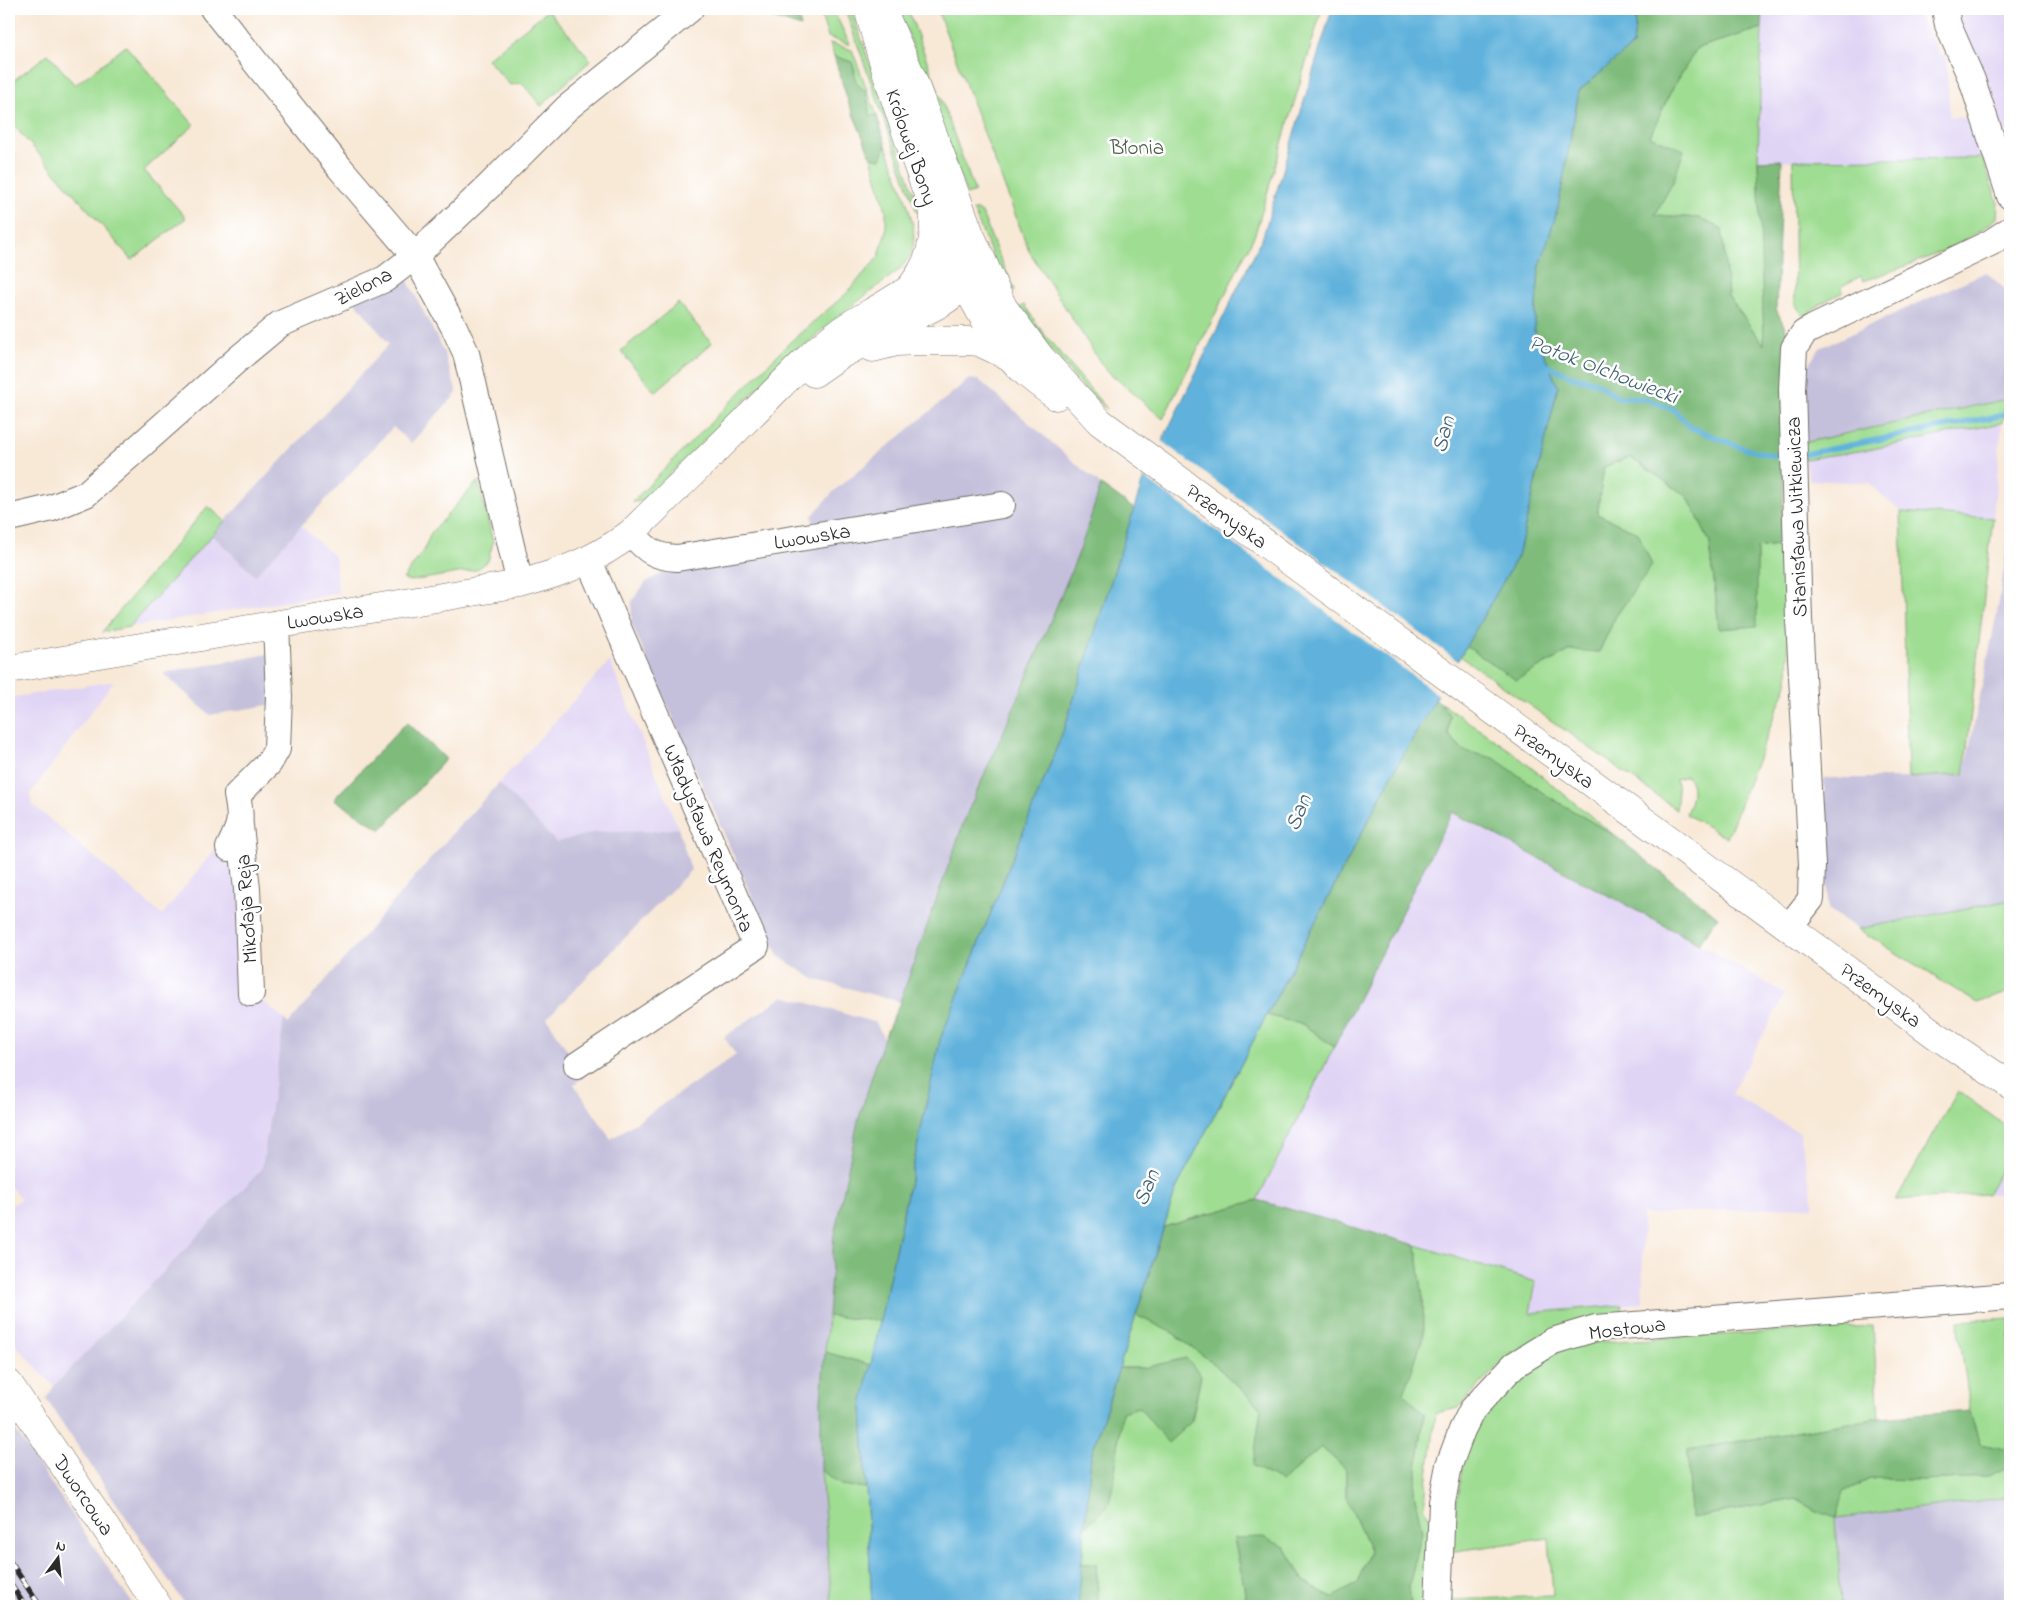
<svg xmlns="http://www.w3.org/2000/svg" width="2019" height="1615" font-family="'Indie Flower',sans-serif">
<style>
.built{fill:#e0d4f4}
.industrial{fill:#c4c0db}
.green{fill:#9fdd92;stroke:#65845e}
.forest{fill:#7fbc7c;stroke:#557454}
.water{fill:#61b2dc;stroke:#466e84}
.pier{fill:#f8e8d6}
.lines{fill:none;stroke-linecap:round;stroke-linejoin:round}
.stream{stroke:#61b2dc;stroke-width:5.5}
.minor-casing{stroke:#736d67;stroke-width:28}
.major-casing{stroke:#736d67;stroke-width:29}
.minor{stroke:#fff;stroke-width:26}
.major{stroke:#fff;stroke-width:28}
.rail-casing{stroke:#2b2b2b;stroke-width:5.5}
.rail{stroke:#fff;stroke-width:4;stroke-dasharray:11;stroke-linecap:butt}
.labels{text-anchor:middle;stroke-width:5;stroke-linejoin:round;paint-order:stroke}
.street-label{font-size:21px;fill:#2b2b2b;stroke:#fff}
.park-label{font-size:21px;fill:#4e604a;stroke:#fff}
.water-label{font-size:22px;font-style:italic;fill:#416172;stroke:#fff}
</style>
<rect width="100%" height="100%" fill="#fff"/>
<filter id="ink" filterUnits="userSpaceOnUse"><feTurbulence type="fractalNoise" baseFrequency=".02" numOctaves="2"/><feDisplacementMap in="SourceGraphic" scale="10" xChannelSelector="R" yChannelSelector="G"/><feConvolveMatrix kernelMatrix="1 2 1 2 8 2 1 2 1" color-interpolation-filters="sRGB"/></filter>
<filter id="wash" filterUnits="userSpaceOnUse"><feTurbulence type="fractalNoise" baseFrequency=".0096" numOctaves="4" result="noise"/><feDisplacementMap in="SourceGraphic" scale="20" xChannelSelector="R" yChannelSelector="G"/><feGaussianBlur stdDeviation="1.12" result="paint"/><feColorMatrix in="noise" values="0 0 0 0 0 0 0 0 0 0 0 0 0 0 0 0 0 1.4 0 .05"/><feComposite in="paint" operator="in"/></filter>
<g filter="url(#wash)">
<rect width="100%" height="100%" fill="#f8e8d6"/>
<g class="built">
<path d="M 1763,9 L 1915,9 L 1940,55 L 1946,55 L 1950,117 L 1965,118 L 1970,121 L 1982,158 L 1758,161 Z"/>
<path d="M 1956,9 L 2010,9 L 2010,151 L 2007,153 Z"/>
<path d="M 2002,423 L 1993,518 L 1901,512 L 1869,483 L 1809,480 L 1805,459 L 1872,449 Z"/>
<path d="M 301,526 L 335,557 L 338,593 L 129,627 L 212,535 L 255,576 Z"/>
<path d="M 610,661 L 678,828 L 656,831 L 596,832 L 556,842 L 499,783 Z"/>
<path d="M 114,681 L 30,794 L 32,804 L 162,915 L 236,823 L 244,985 L 284,1019 L 263,1169 L 54,1386 L 9,1338 L 9,1207 L 21,1199 L 9,1185 L 9,698 Z"/>
<path d="M 1452,812 L 1699,944 L 1785,994 L 1731,1094 L 1800,1133 L 1814,1206 L 1642,1215 L 1643,1303 L 1530,1313 L 1535,1282 L 1440,1252 L 1257,1200 Z"/>
<path d="M 2010,1155 L 2010,1193 L 1987,1194 Z"/>
</g>
<g class="industrial">
<path d="M 1986,272 L 2010,294 L 2010,379 L 2007,399 L 1802,443 L 1806,368 L 1820,348 Z"/>
<path d="M 404,273 L 444,352 L 457,393 L 411,443 L 393,427 L 255,576 L 212,535 L 389,344 L 353,299 Z"/>
<path d="M 969,379 L 979,380 L 1101,485 L 1080,550 L 1017,701 L 966,816 L 900,1002 L 814,979 L 778,956 L 631,623 L 632,601 L 646,582 L 664,572 L 816,549 L 812,516 L 834,491 Z"/>
<path d="M 2010,523 L 2010,900 L 1858,929 L 1828,909 L 1824,778 L 1908,778 L 1964,774 L 1999,603 Z"/>
<path d="M 274,653 L 274,704 L 210,715 L 163,673 Z"/>
<path d="M 499,783 L 556,842 L 596,832 L 656,831 L 678,828 L 691,870 L 547,1018 L 584,1077 L 574,1084 L 611,1139 L 736,1055 L 724,1037 L 784,996 L 876,1023 L 884,1038 L 858,1121 L 834,1236 L 821,1401 L 821,1470 L 832,1606 L 186,1606 L 46,1399 L 54,1386 L 262,1169 L 284,1019 L 288,1024 L 451,835 Z"/>
<path d="M 9,1421 L 134,1606 L 9,1606 Z"/>
<path d="M 2010,1497 L 2010,1606 L 1841,1606 L 1836,1518 Z"/>
</g>
<g class="green">
<path d="M 819,9 L 833,9 L 850,45 L 828,37 Z"/>
<path d="M 845,9 L 851,9 L 920,211 L 917,212 Z"/>
<path d="M 899,9 L 908,9 L 975,192 L 967,195 Z"/>
<path d="M 937,9 L 1322,9 L 1255,234 L 1163,419 L 1104,368 L 1029,251 Z"/>
<path d="M 548,10 L 591,60 L 541,106 L 522,83 L 510,85 L 487,59 Z"/>
<path d="M 1762,28 L 1758,161 L 1765,346 L 1728,296 L 1722,229 L 1699,218 L 1655,215 L 1674,180 L 1650,136 L 1670,93 L 1697,48 Z"/>
<path d="M 830,43 L 852,50 L 877,116 L 870,115 L 868,108 L 868,100 L 854,80 L 855,71 L 852,62 L 834,56 Z"/>
<path d="M 126,46 L 194,125 L 144,170 L 186,218 L 132,260 L 9,120 L 9,84 L 48,54 L 75,85 Z"/>
<path d="M 886,145 C 894,171 919,221 913,247 C 911,256 905,263 899,270 L 840,315 L 778,368 L 642,501 L 632,502 L 790,342 L 846,294 L 879,256 L 886,231 L 886,210 L 871,157 L 881,159 Z"/>
<path d="M 1982,158 L 1998,203 L 1997,218 C 1959,250 1910,264 1864,281 L 1861,276 L 1842,286 L 1843,292 L 1820,304 L 1804,317 L 1795,304 L 1793,160 Z"/>
<path d="M 973,210 L 977,210 L 982,213 L 995,247 L 1015,290 L 1009,294 Z"/>
<path d="M 678,303 L 712,343 L 655,392 L 621,351 Z"/>
<path d="M 1024,305 L 1044,334 L 1107,409 L 1085,390 L 1017,309 Z"/>
<path d="M 2007,399 L 2002,423 L 1872,449 L 1805,459 L 1802,443 Z"/>
<path d="M 1630,457 L 1688,497 L 1710,543 L 1719,629 L 1756,626 L 1757,548 L 1782,544 L 1789,627 L 1788,681 L 1727,838 L 1686,814 C 1691,801 1696,788 1687,776 L 1676,779 L 1678,792 L 1676,809 L 1460,656 L 1466,646 L 1516,680 L 1571,650 L 1599,652 L 1616,616 L 1652,565 L 1638,533 L 1597,514 L 1604,467 Z"/>
<path d="M 478,481 L 493,542 L 488,561 L 476,570 L 411,581 L 403,579 L 424,550 L 431,533 Z"/>
<path d="M 208,506 L 225,521 L 129,627 L 102,632 Z"/>
<path d="M 1901,512 L 1993,518 L 1964,774 L 1908,778 Z"/>
<path d="M 1435,699 L 1511,751 L 1614,835 L 1546,795 L 1494,759 L 1464,751 L 1448,734 L 1450,715 Z"/>
<path d="M 2010,900 L 2010,992 L 1977,1003 L 1858,929 Z"/>
<path d="M 1267,1015 L 1304,1025 L 1334,1047 L 1257,1200 L 1164,1227 L 1176,1189 Z"/>
<path d="M 1958,1091 L 2010,1129 L 2010,1155 L 1987,1194 L 1896,1200 Z"/>
<path d="M 1416,1245 L 1536,1282 L 1530,1313 L 1623,1305 L 1621,1314 L 1499,1365 L 1458,1408 L 1436,1413 L 1424,1508 L 1435,1526 L 1425,1606 L 1411,1606 L 1409,1586 L 1422,1532 L 1414,1492 L 1424,1413 L 1403,1394 L 1424,1334 L 1423,1298 Z"/>
<path d="M 1136,1315 L 1173,1333 L 1213,1363 L 1261,1408 L 1254,1466 L 1282,1482 L 1321,1447 L 1346,1469 L 1346,1497 L 1370,1551 L 1357,1583 L 1332,1598 L 1304,1581 L 1285,1547 L 1234,1538 L 1244,1586 L 1246,1606 L 1173,1606 L 1171,1599 L 1158,1606 L 1099,1606 L 1096,1564 L 1082,1564 L 1085,1527 L 1108,1506 L 1122,1412 L 1139,1407 L 1168,1442 L 1192,1421 L 1201,1375 L 1186,1358 L 1144,1368 L 1119,1368 Z"/>
<path d="M 828,1316 L 880,1321 L 871,1365 L 825,1352 Z"/>
<path d="M 2010,1318 L 2010,1451 L 1980,1444 L 1970,1411 L 1958,1321 Z"/>
<path d="M 1873,1326 L 1879,1418 L 1688,1450 L 1691,1518 L 1795,1499 L 1818,1512 L 1843,1492 L 1870,1479 L 1923,1480 L 1987,1477 L 2010,1466 L 2010,1497 L 1836,1518 L 1841,1606 L 1449,1606 L 1450,1600 L 1553,1596 L 1549,1538 L 1449,1552 L 1464,1454 L 1479,1413 L 1531,1362 L 1582,1343 Z"/>
<path d="M 821,1470 L 841,1485 L 866,1488 L 872,1606 L 832,1606 Z"/>
</g>
<g class="forest">
<path d="M 745,9 L 797,9 L 801,27 Z"/>
<path d="M 1637,9 L 1763,9 L 1762,28 L 1697,48 L 1670,93 L 1650,136 L 1684,150 L 1674,180 L 1655,215 L 1699,218 L 1722,229 L 1728,296 L 1764,345 L 1758,161 L 1782,160 L 1776,309 L 1787,332 L 1782,544 L 1757,548 L 1757,626 L 1719,629 L 1710,543 L 1688,497 L 1630,457 L 1604,467 L 1597,514 L 1638,533 L 1652,565 L 1616,616 L 1599,652 L 1571,650 L 1516,680 L 1466,646 L 1518,556 L 1558,387 L 1534,330 L 1539,269 L 1558,208 L 1579,91 L 1633,45 Z"/>
<path d="M 834,56 L 852,62 C 857,76 851,82 866,91 L 870,115 L 877,116 L 886,145 L 881,159 L 871,157 L 849,104 Z"/>
<path d="M 1101,485 L 1134,509 L 1065,727 L 940,1040 L 880,1321 L 828,1316 L 834,1236 L 858,1121 L 884,1038 L 900,1002 L 966,816 L 1017,701 L 1080,550 Z"/>
<path d="M 1435,699 L 1450,715 L 1448,734 L 1464,751 L 1494,758 L 1546,795 L 1614,835 L 1718,917 L 1699,944 L 1452,812 L 1334,1047 L 1304,1025 L 1267,1015 L 1393,773 Z"/>
<path d="M 407,722 L 446,759 L 381,830 L 334,799 Z"/>
<path d="M 1257,1200 L 1416,1245 L 1423,1298 L 1424,1334 L 1404,1394 L 1424,1413 L 1414,1492 L 1422,1532 L 1409,1586 L 1411,1606 L 1246,1606 L 1244,1586 L 1234,1538 L 1263,1537 L 1285,1547 L 1304,1581 L 1332,1598 L 1357,1583 L 1370,1551 L 1346,1497 L 1346,1469 L 1321,1447 L 1282,1482 L 1253,1466 L 1261,1408 L 1213,1363 L 1173,1333 L 1136,1315 L 1164,1227 Z"/>
<path d="M 825,1352 L 871,1365 L 862,1406 L 866,1488 L 841,1485 L 821,1470 L 821,1401 Z"/>
<path d="M 1186,1358 L 1201,1375 L 1191,1422 L 1168,1443 L 1139,1407 L 1122,1412 L 1114,1482 L 1108,1506 L 1085,1527 L 1091,1456 L 1119,1368 L 1144,1368 Z"/>
<path d="M 1970,1411 L 1980,1444 L 2010,1450 L 2010,1466 L 1987,1477 L 1923,1480 L 1870,1479 L 1843,1492 L 1836,1518 L 1818,1512 L 1795,1499 L 1691,1518 L 1688,1450 L 1879,1418 Z"/>
<path d="M 1082,1564 L 1096,1564 L 1099,1606 L 1078,1606 Z"/>
</g>
<path class="water" d="M 1332,9 L 1637,9 L 1633,45 L 1579,91 L 1558,208 L 1539,269 L 1534,330 L 1558,387 L 1518,556 L 1393,773 L 1176,1189 L 1091,1456 L 1078,1606 L 872,1606 L 862,1406 L 940,1040 L 1065,727 L 1143,480 L 1263,236 Z"/>
<path class="pier" d="M 1160,440 L 1459,662 L 1440,696 L 1142,476 Z"/>
<g class="lines">
<g class="stream">
<path d="M 1543,364 L 1573,377 L 1595,382 L 1617,397 L 1646,399 L 1674,410 L 1690,427 L 1745,449 L 1781,457"/>
<path d="M 1800,455 L 2004,415"/>
</g>
</g>
</g>
<g filter="url(#ink)">
<g class="lines">
<defs>
<g id="minor">
<path d="M 213,9 L 340,168 L 415,256 L 454,327 L 466,353 L 520,584"/>
<path d="M 1945,9 L 1948,25 L 1972,80 L 2010,196"/>
<path d="M 9,518 L 52,508 L 86,494 L 238,359 L 280,324 L 385,279 L 415,256 L 488,187 L 567,108 L 690,9"/>
<path d="M 631,533 C 646,549 653,557 677,558 L 1002,505"/>
<path d="M 240,826 L 247,889 L 251,993"/>
<path d="M 229,848 C 241,824 242,821 237,795 L 269,763 L 277,749 L 279,696 L 276,624"/>
<path d="M 1789,927 L 1811,899 L 1812,865 L 1799,619 L 1792,389 L 1794,348 L 1804,333 L 1813,328 L 1990,243 L 2010,230"/>
<path d="M 577,1065 L 756,946 L 589,561"/>
<path d="M 1438,1606 L 1442,1502 L 1449,1465 L 1462,1430 L 1472,1410 L 1514,1365 L 1553,1341 L 1596,1328 L 2010,1296"/>
</g>
<g id="major">
<path d="M 882,9 L 913,80 L 970,234 L 1003,307 L 1041,358 L 1100,422 L 1937,1036 L 2010,1085"/>
<path d="M 870,15 C 881,58 895,99 909,141 C 935,216 961,293 1010,356 C 1022,372 1040,384 1056,396"/>
<path d="M 910,288 C 928,266 935,245 934,216"/>
<path d="M 873,348 L 897,342 L 917,341 L 968,341 L 979,342 L 1011,357"/>
<path d="M 814,373 L 840,355 L 939,304 C 954,295 966,286 970,269"/>
<path d="M 9,669 L 520,584 C 563,572 596,560 631,533 C 670,494 711,456 750,416 C 779,388 806,357 838,333 C 853,322 871,313 887,303 C 904,293 921,280 941,278 C 965,276 985,292 1001,306"/>
<path d="M 9,1384 L 158,1606"/>
</g>
</defs>
<use href="#minor" class="minor-casing"/>
<use href="#major" class="major-casing"/>
<use href="#minor" class="minor"/>
<use href="#major" class="major"/>
<defs>
<g id="rail">
<path d="M 9,1560 L 40,1606"/>
<path d="M 9,1582 L 25,1606"/>
</g>
</defs>
<use href="#rail" class="rail-casing"/>
<use href="#rail" class="rail"/>
</g>
</g>
<g class="labels">
<g class="street-label">
<text transform="translate(912 147) rotate(71)" y="7">Królowej Bony</text>
<text transform="translate(363 286) rotate(-27)" y="7">Zielona</text>
<text transform="translate(1227 516) rotate(36)" y="7">Przemyska</text>
<text transform="translate(1796 517) rotate(-92)" y="7">Stanisława Witkiewicza</text>
<text transform="translate(812 536) rotate(-9)" y="7">Lwowska</text>
<text transform="translate(325 616) rotate(-9)" y="7">Lwowska</text>
<text transform="translate(1554 756) rotate(36)" y="7">Przemyska</text>
<text transform="translate(709 838) rotate(67)" y="7">Władysława Reymonta</text>
<text transform="translate(246 909) rotate(-94)" y="7">Mikołaja Reja</text>
<text transform="translate(1881 995) rotate(36)" y="7">Przemyska</text>
<text transform="translate(1627 1328) rotate(-7)" y="7">Mostowa</text>
<text transform="translate(84 1495) rotate(56)" y="7">Dworcowa</text>
</g>
<g class="park-label">
<text x="1137" y="154">Błonia</text>
</g>
<g class="water-label">
<text transform="translate(1604 368) rotate(21)" y="8">Potok Olchowiecki</text>
<text transform="translate(1442 434) rotate(-75)" y="8">San</text>
<text transform="translate(1297 812) rotate(-68)" y="8">San</text>
<text transform="translate(1145 1187) rotate(-68)" y="8">San</text>
</g>
</g>
<rect width="2019" height="1615" fill="none" stroke="#fff" stroke-width="30"/>
<g transform="translate(58 1558) rotate(15)" stroke="#ffffff" stroke-width="4" paint-order="stroke">
<path d="M0-4L9 19L0 12L-9 19Z" fill="#2b2b2b"/>
<text y="-8" font-size="14" font-weight="bold" text-anchor="middle" fill="#2b2b2b">N</text>
</g>
</svg>
